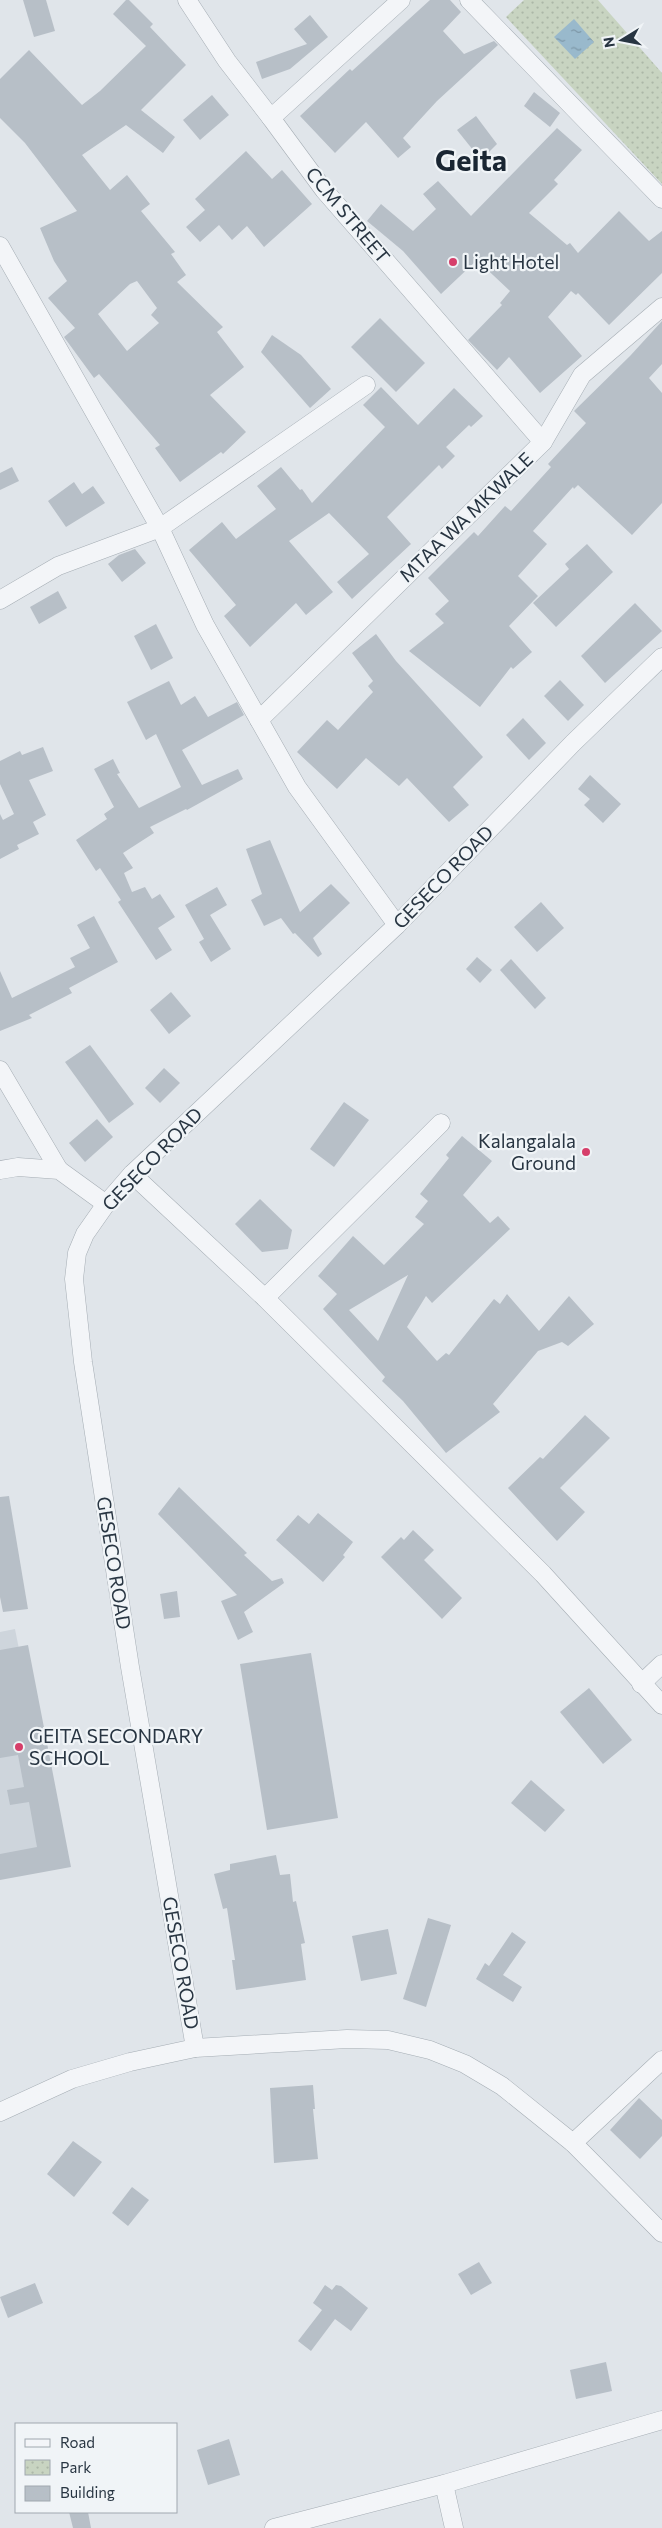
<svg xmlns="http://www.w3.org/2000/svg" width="662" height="2528" font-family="Commissioner,sans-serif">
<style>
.built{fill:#ced5dc}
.park{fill:url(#park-dots)}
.water{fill:url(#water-ripples)}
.building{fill:#b7bfc7;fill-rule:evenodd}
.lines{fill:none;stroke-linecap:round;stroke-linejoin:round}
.minor-casing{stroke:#a5adb4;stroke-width:19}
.minor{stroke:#f3f5f8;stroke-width:18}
.poi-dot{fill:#d63e6a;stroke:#f0f4f7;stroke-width:2}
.labels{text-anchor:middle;stroke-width:4.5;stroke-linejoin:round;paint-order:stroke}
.street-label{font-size:19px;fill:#283542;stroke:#f0f4f7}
.poi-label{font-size:19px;fill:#283542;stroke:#f0f4f7;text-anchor:start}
.town-label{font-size:29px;font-weight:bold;fill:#1a2633;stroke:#f0f4f7}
</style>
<defs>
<pattern id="park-dots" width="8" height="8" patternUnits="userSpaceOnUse" patternTransform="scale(1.25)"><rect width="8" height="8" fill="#c8d4c1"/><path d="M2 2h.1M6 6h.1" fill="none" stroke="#acb7a7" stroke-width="1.8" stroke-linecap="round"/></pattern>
<pattern id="water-ripples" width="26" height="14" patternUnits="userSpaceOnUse" patternTransform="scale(1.25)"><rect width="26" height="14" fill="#99b9cc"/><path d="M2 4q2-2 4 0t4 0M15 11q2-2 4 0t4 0" fill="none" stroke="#7d97a7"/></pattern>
</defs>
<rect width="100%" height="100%" fill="#e0e5ea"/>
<path class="built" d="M 15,1629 L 61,1862 L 0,1874 L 0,1632 Z"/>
<path class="park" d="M 524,0 L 598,0 L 662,73 L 662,184 L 506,17 Z"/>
<path class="water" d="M 574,19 L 594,42 L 575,59 L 554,37 Z"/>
<g class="building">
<path d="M 23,0 L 46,0 L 55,31 L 34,37 Z"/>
<path d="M 126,0 L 129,0 L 153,24 L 150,27 L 186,65 L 141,110 L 175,137 L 163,153 L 126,125 L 82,155 L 110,190 L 127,175 L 150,204 L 141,211 L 175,252 L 171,254 L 186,275 L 177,282 L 223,327 L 217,332 L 244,367 L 210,395 L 246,432 L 223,454 L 221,452 L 180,482 L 155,448 L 160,445 L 99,374 L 94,378 L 64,337 L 75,328 L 48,298 L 67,281 L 54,261 L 40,228 L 77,211 L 25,143 L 0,118 L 0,79 L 29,50 L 82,105 L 100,91 L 146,46 L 113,14 ZM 137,281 L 157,308 L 151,315 L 159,323 L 127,351 L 98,314 L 130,284 Z"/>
<path d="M 430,0 L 450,0 L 461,12 L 443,31 L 464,54 L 494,41 L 498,45 L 437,101 L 403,138 L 411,147 L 398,158 L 366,122 L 335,153 L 300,116 L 350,69 L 352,71 Z"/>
<path d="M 310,15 L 328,37 L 290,69 L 262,79 L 256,62 L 307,44 L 294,29 Z"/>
<path d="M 534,92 L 560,113 L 550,127 L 524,106 Z"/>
<path d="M 212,95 L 229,115 L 200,140 L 183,120 Z"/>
<path d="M 476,116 L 497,144 L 481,160 L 457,130 Z"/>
<path d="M 557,128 L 582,150 L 554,180 L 558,184 L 529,213 L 567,245 L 570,243 L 578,253 L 619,211 L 649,241 L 662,231 L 662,273 L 609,325 L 578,293 L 576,295 L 571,291 L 548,317 L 582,356 L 540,393 L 509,357 L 497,370 L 468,340 L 502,305 L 500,303 L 510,291 L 477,260 L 441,294 L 403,251 L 367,221 L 381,204 L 413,231 L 436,209 L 423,194 L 438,181 L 471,216 Z"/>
<path d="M 246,151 L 272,179 L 282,170 L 312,204 L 264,247 L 247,226 L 232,240 L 219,225 L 200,242 L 186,227 L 205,210 L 195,199 Z"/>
<path d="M 380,318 L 425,363 L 396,392 L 351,347 Z"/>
<path d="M 662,321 L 662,364 L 649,378 L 662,393 L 662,503 L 632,535 L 578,485 L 574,489 L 573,487 L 533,531 L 547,544 L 518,576 L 538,596 L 509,626 L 532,652 L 513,669 L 511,667 L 480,707 L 409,651 L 444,623 L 435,614 L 449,601 L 428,578 L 474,532 L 478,536 L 505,506 L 511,511 L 551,467 L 548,464 L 586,423 L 574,411 L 630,356 Z"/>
<path d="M 272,335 L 301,355 L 331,389 L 310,408 L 261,352 Z"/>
<path d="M 381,387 L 418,425 L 454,388 L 483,416 L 471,427 L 469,425 L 446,447 L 455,456 L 442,469 L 439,465 L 387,517 L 411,544 L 352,599 L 337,582 L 369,554 L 329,513 L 289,541 L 333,592 L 306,615 L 296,603 L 250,647 L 224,616 L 236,605 L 189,550 L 222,522 L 236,539 L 276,509 L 257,486 L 281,467 L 300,490 L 302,489 L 312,503 L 385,427 L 363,405 Z"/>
<path d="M 12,467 L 19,481 L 0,490 L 0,473 Z"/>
<path d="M 74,482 L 82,494 L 93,486 L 105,503 L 66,527 L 48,501 Z"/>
<path d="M 587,544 L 613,572 L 556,627 L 533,603 L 569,569 L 565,564 Z"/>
<path d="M 135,549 L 146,563 L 122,582 L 108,564 L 119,555 Z"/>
<path d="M 58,591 L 67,608 L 39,624 L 30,607 Z"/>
<path d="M 635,603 L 662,631 L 605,683 L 581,656 Z"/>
<path d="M 156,624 L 173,658 L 151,670 L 134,636 Z"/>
<path d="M 376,634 L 396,661 L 483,757 L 453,787 L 469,805 L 449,822 L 407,778 L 399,786 L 366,758 L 337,789 L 297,752 L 327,720 L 338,730 L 373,692 L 368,686 L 373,681 L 352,653 Z"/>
<path d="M 560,680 L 584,705 L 568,721 L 544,696 Z"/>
<path d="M 169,681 L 181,705 L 195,696 L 208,717 L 237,702 L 244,715 L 182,750 L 202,785 L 238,769 L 243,779 L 187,810 L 186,809 L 150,827 L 154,833 L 123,853 L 133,868 L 124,873 L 132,892 L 145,887 L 152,899 L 160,894 L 175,917 L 158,928 L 172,950 L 156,960 L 118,902 L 121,900 L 100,868 L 96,871 L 76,840 L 107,819 L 104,814 L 114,807 L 94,769 L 113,759 L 120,773 L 117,774 L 139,808 L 181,787 L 156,734 L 146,740 L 127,702 Z"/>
<path d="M 523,718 L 546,743 L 529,760 L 506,735 Z"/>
<path d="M 43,747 L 53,771 L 29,780 L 46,815 L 33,822 L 39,834 L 17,845 L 19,849 L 0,859 L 0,814 L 3,820 L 14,814 L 0,784 L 0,761 L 20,751 L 22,755 Z"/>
<path d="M 590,775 L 621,804 L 603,823 L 584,805 L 590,799 L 578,789 Z"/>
<path d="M 270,840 L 300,912 L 331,884 L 350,903 L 313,938 L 322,954 L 318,957 L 295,933 L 293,934 L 281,918 L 264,926 L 251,900 L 262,894 L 246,849 Z"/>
<path d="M 217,887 L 227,905 L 210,915 L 231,949 L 211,962 L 199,942 L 204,939 L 185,905 Z"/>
<path d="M 541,902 L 564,928 L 537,952 L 514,927 Z"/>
<path d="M 94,916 L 118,962 L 69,988 L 72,993 L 29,1015 L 32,1018 L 0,1031 L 0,971 L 12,998 L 75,967 L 70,958 L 90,948 L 77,925 Z"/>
<path d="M 477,957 L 492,970 L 480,983 L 466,969 Z"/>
<path d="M 511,959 L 546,998 L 535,1009 L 500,970 Z"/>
<path d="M 171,992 L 191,1016 L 169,1034 L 150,1010 Z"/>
<path d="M 90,1045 L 134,1104 L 109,1123 L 65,1062 Z"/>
<path d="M 164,1068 L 180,1083 L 160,1103 L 145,1088 Z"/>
<path d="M 344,1102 L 369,1120 L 334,1167 L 310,1149 Z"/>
<path d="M 97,1119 L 113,1137 L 85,1162 L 69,1143 Z"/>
<path d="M 462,1136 L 492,1161 L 463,1195 L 490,1223 L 498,1216 L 510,1229 L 432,1303 L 426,1296 L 407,1327 L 437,1361 L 446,1353 L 449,1355 L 494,1299 L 500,1304 L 507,1294 L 539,1331 L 569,1296 L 594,1324 L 568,1346 L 562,1342 L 538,1351 L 493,1404 L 500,1412 L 446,1453 L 403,1401 L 382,1381 L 385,1377 L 323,1309 L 337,1294 L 318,1276 L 353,1236 L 384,1265 L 424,1224 L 415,1217 L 428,1201 L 420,1194 L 449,1158 L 446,1155 ZM 408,1275 L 378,1341 L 349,1310 Z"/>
<path d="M 260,1199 L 292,1230 L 288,1249 L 262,1252 L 235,1224 Z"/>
<path d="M 585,1415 L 610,1438 L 560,1488 L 585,1512 L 557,1541 L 508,1488 L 540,1457 L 543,1459 Z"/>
<path d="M 179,1487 L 247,1553 L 244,1555 L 272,1581 L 282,1578 L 284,1583 L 244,1612 L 253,1632 L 238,1640 L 221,1601 L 237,1595 L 158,1514 Z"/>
<path d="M 9,1496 L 28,1609 L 3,1612 L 0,1597 L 0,1497 Z"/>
<path d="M 318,1513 L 353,1542 L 343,1555 L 345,1557 L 323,1582 L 276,1540 L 298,1515 L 309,1524 Z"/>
<path d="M 413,1530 L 434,1550 L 424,1560 L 462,1598 L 442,1619 L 381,1557 L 401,1537 L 404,1540 Z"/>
<path d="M 177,1591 L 180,1617 L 164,1619 L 160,1594 Z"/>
<path d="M 28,1645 L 71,1867 L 0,1880 L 0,1854 L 37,1847 L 29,1802 L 10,1805 L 7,1790 L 24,1787 L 18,1755 L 0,1758 L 0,1650 Z"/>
<path d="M 311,1653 L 338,1818 L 267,1830 L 240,1664 Z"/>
<path d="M 589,1688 L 632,1740 L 603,1764 L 560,1712 Z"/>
<path d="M 531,1780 L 565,1810 L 545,1832 L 511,1803 Z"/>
<path d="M 276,1855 L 280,1875 L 290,1874 L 293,1902 L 296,1901 L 305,1943 L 301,1944 L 306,1980 L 236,1990 L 232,1960 L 235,1960 L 227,1908 L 223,1909 L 214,1874 L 230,1870 L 230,1864 Z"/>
<path d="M 428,1918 L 451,1925 L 426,2007 L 403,1999 Z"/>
<path d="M 388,1929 L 397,1974 L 361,1981 L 352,1936 Z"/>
<path d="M 512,1932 L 526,1942 L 503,1975 L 522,1987 L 513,2002 L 476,1979 L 485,1963 L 489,1966 Z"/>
<path d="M 313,2085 L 315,2109 L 313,2109 L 318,2159 L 274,2163 L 270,2088 Z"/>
<path d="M 639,2098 L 662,2120 L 662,2136 L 640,2159 L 610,2130 Z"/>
<path d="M 73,2141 L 102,2162 L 74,2197 L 47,2174 Z"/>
<path d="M 132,2187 L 149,2200 L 128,2226 L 112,2213 Z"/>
<path d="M 479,2262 L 492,2283 L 471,2295 L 458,2274 Z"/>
<path d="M 35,2283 L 43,2303 L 8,2318 L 0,2297 Z"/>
<path d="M 325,2285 L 332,2290 L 336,2285 L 341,2286 L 368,2308 L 351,2331 L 335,2319 L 311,2351 L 298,2341 L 322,2310 L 313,2303 Z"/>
<path d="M 606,2362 L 612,2391 L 576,2399 L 570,2370 Z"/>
<path d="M 229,2439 L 240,2475 L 208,2485 L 197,2450 Z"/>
<path d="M 69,2512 L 88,2512 L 91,2528 L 73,2528 Z"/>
</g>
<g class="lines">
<defs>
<g id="minor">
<path d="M 187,0 L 227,61 L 271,118"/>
<path d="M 401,0 L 271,118 L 324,190 L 543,442"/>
<path d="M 469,0 L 662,199"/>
<path d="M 0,246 L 160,528 L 205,625 L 297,787 L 397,925"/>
<path d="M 0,600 L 58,566 L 160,528 L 366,385"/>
<path d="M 259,720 L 543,442 L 582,375 L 662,307"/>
<path d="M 0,1070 L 59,1170"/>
<path d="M 0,1170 L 18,1167 L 59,1170 L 106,1204"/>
<path d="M 132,1174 L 265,1298 L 543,1574 L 662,1705"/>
<path d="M 265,1298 L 441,1123"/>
<path d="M 641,1684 L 662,1664"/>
<path d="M 195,2048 L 130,1667 L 83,1362 L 74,1279 L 77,1253 L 85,1234 L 106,1204 L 132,1174 L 397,925 L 573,743 L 662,657"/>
<path d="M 0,2112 L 72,2079 L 130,2062 L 195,2048 L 347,2039 L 388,2040 L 430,2050 L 465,2064 L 502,2086 L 573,2143 L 662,2233"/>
<path d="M 573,2143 L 662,2060"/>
<path d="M 444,2484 L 454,2528"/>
<path d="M 274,2528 L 444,2484 L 662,2420"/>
</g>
</defs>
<use href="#minor" class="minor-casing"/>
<use href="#minor" class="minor"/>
</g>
<g class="poi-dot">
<circle cx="453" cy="262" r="5"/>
<circle cx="586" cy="1152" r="5"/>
<circle cx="19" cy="1747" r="5"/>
</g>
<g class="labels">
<g class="street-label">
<text transform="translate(348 215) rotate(50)" y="7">CCM STREET</text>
<text transform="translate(466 517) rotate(-44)" y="7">MTAA WA MKWALE</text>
<text transform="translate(443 877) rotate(-46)" y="7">GESECO ROAD</text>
<text transform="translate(152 1159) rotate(-46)" y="7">GESECO ROAD</text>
<text transform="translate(114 1563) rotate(81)" y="7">GESECO ROAD</text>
<text transform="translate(181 1963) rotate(80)" y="7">GESECO ROAD</text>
</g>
<g class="poi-label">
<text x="463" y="269">Light Hotel</text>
<text x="576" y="1148" text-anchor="end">Kalangalala<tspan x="576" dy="22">Ground</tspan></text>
<text x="29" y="1743">GEITA SECONDARY<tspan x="29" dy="22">SCHOOL</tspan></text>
</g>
<g class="town-label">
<text x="471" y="171">Geita</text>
</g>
</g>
<rect x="15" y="2423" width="162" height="90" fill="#f0f4f7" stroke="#a0a8af"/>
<rect x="25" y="2439" width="25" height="8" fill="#f3f5f8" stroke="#a0a8af"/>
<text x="60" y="2448" font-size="15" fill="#283542">Road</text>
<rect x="25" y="2460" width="25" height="15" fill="url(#park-dots)" stroke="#a0a8af"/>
<text x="60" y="2473" font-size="15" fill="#283542">Park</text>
<rect x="25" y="2486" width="25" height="15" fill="#b7bfc7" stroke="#a0a8af"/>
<text x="60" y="2498" font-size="15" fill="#283542">Building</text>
<g transform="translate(622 40) rotate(260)" stroke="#f0f4f7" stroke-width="4" paint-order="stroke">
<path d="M0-4L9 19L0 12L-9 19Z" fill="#283542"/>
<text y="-8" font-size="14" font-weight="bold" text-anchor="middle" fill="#283542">N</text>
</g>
</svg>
